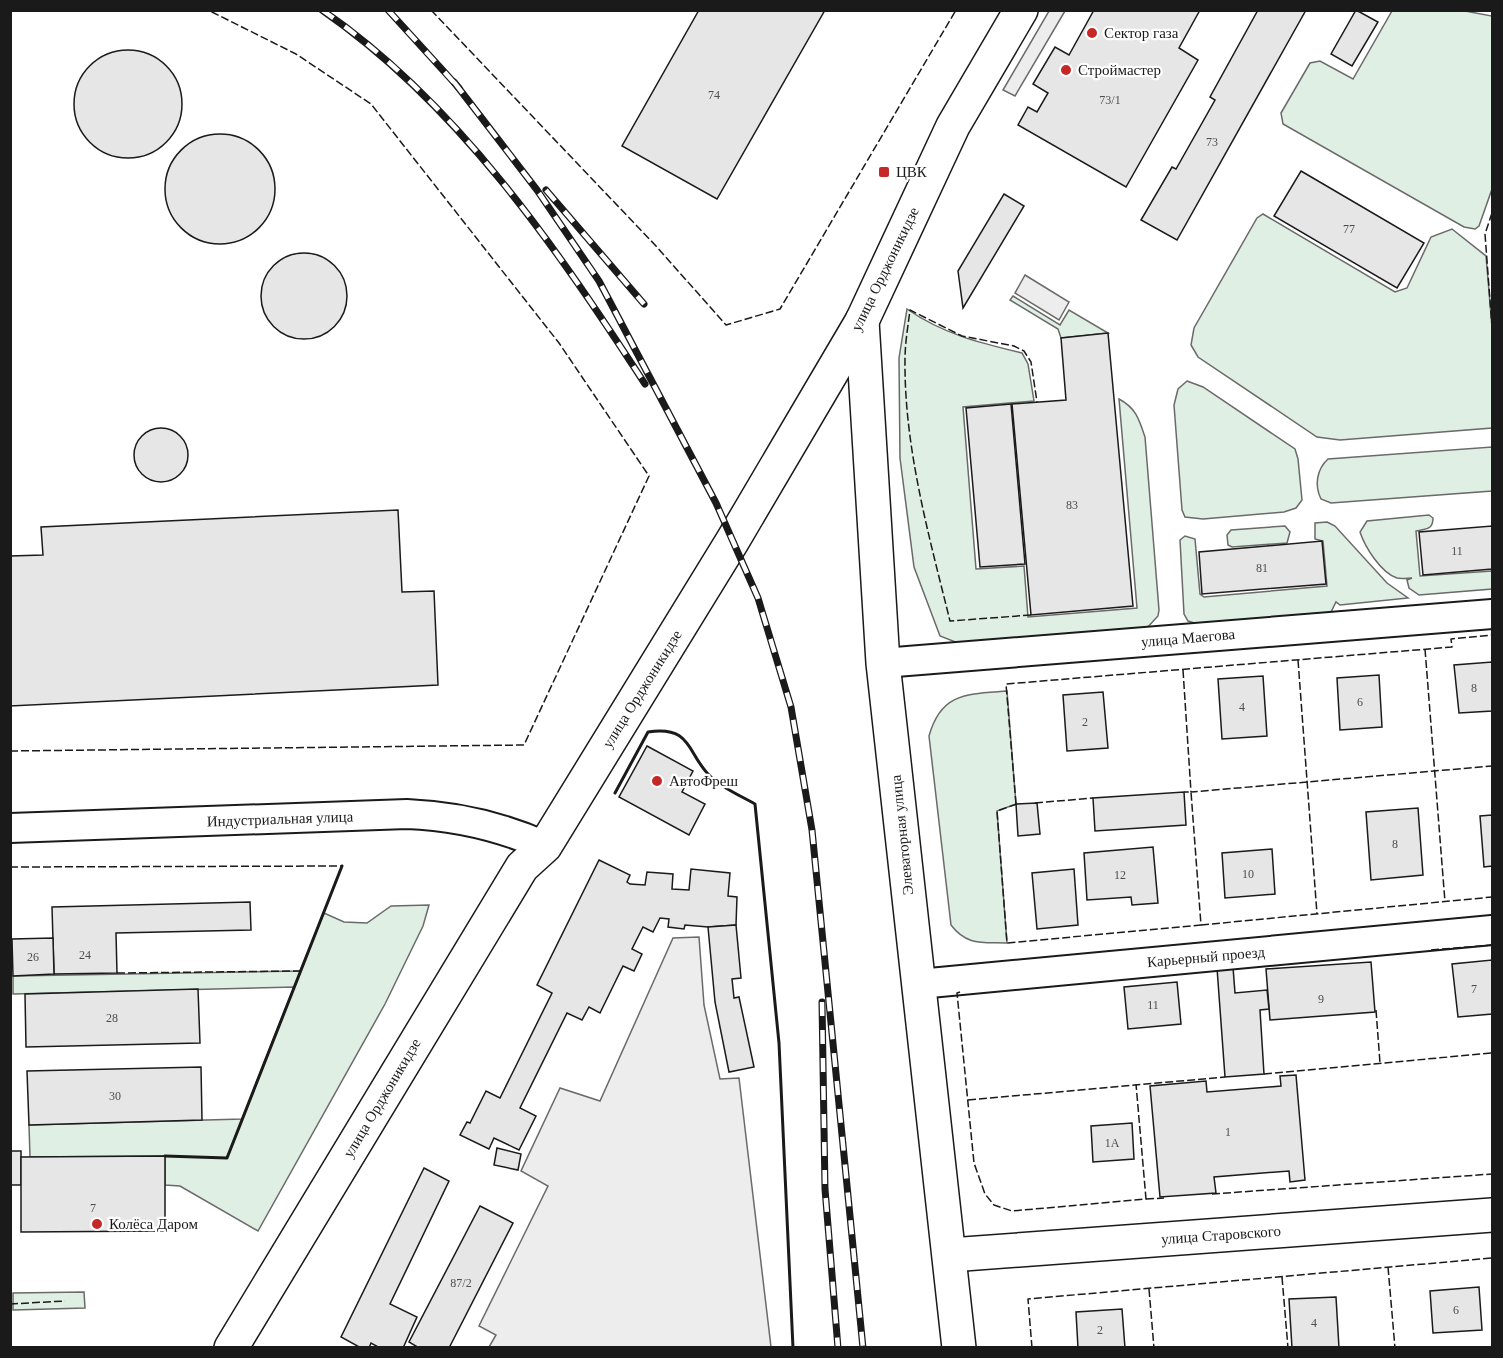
<svg xmlns="http://www.w3.org/2000/svg" width="1503" height="1358" font-family="Georgia,serif">
<style>
.green{fill:#e0efe3;stroke:#6a6a6a;stroke-width:1.5}
.parking{fill:#ededed;stroke:#6a6a6a;stroke-width:1.5}
.building{fill:#e6e6e6;stroke:#1a1a1a;stroke-width:1.5}
.lines{fill:none;stroke-linecap:round;stroke-linejoin:round}
.street-casing{stroke:#1a1a1a;stroke-width:32}
.secondary-casing{stroke:#1a1a1a;stroke-width:36}
.street{stroke:#fff;stroke-width:28}
.secondary{stroke:#fff;stroke-width:33}
.rail-casing{stroke:#1a1a1a;stroke-width:7}
.rail{stroke:#fff;stroke-width:4.5;stroke-dasharray:14;stroke-linecap:butt}
.fence{stroke:#1a1a1a;stroke-width:1.5;stroke-dasharray:8 3;stroke-linecap:butt}
.wall{stroke:#1a1a1a;stroke-width:3}
.poi-dot{fill:#c62828;stroke:#fff;stroke-width:2}
.labels{text-anchor:middle;stroke-width:4.5;stroke-linejoin:round;paint-order:stroke}
.number-label{font-size:12px;fill:#4d4d4d}
.poi-label{font-size:15px;fill:#1a1a1a;stroke:#fff;text-anchor:start}
.street-label{font-size:15px;fill:#1a1a1a;stroke:#fff}
</style>
<rect width="100%" height="100%" fill="#fff"/>
<g class="green">
<path d="M 1392,11 L 1465,11 L 1492,16 L 1492,189 L 1479,226 L 1475,229 L 1464,227 L 1283,124 L 1281,113 L 1310,63 L 1320,61 L 1353,79 Z"/>
<path d="M 1263,214 L 1395,292 L 1407,288 L 1431,237 L 1452,229 L 1486,256 L 1492,327 L 1492,428 L 1340,440 L 1317,437 L 1198,357 L 1191,345 L 1194,328 L 1257,218 Z"/>
<path d="M 1013,296 L 1060,325 L 1069,310 L 1108,333 L 1061,338 L 1058,329 L 1010,300 Z"/>
<path d="M 907,309 C 943,334 980,343 1022,353 L 1028,364 L 1034,401 L 963,407 L 976,569 L 1024,566 L 1028,617 L 1137,608 L 1119,399 C 1136,408 1139,419 1145,437 L 1159,610 L 1158,616 L 1146,629 L 963,645 L 940,636 L 914,567 L 900,458 L 899,358 Z"/>
<path d="M 1187,381 L 1203,387 L 1295,449 L 1298,459 L 1302,500 L 1296,508 L 1284,512 L 1203,519 L 1185,517 L 1182,510 L 1174,405 L 1178,389 Z"/>
<path d="M 1492,447 L 1492,491 L 1331,503 L 1321,499 C 1314,485 1317,469 1328,459 Z"/>
<path d="M 1429,515 L 1433,518 C 1433,530 1426,529 1416,531 L 1420,576 L 1492,571 L 1492,589 L 1419,595 L 1409,588 L 1407,580 L 1412,578 C 1408,578 1401,579 1397,578 C 1381,573 1365,547 1360,532 L 1367,521 Z"/>
<path d="M 1327,522 L 1335,526 L 1387,583 L 1408,598 L 1340,605 L 1336,602 L 1330,614 L 1204,626 L 1188,621 L 1184,614 L 1180,540 L 1185,536 L 1195,539 L 1200,594 L 1204,597 L 1327,586 L 1323,541 L 1315,539 L 1315,523 Z"/>
<path d="M 1285,526 L 1290,532 L 1287,543 L 1232,547 L 1228,545 L 1227,535 L 1231,530 Z"/>
<path d="M 1007,691 L 1016,804 L 997,811 L 1007,943 C 982,942 967,946 951,925 L 929,736 C 941,692 968,694 1007,691 Z"/>
<path d="M 429,905 L 423,926 L 385,1004 L 258,1231 L 180,1186 L 165,1185 L 165,1156 L 30,1157 L 29,1125 L 242,1119 L 294,987 L 13,994 L 13,976 L 300,971 L 324,913 L 344,922 L 367,923 L 391,906 Z"/>
<path d="M 84,1292 L 85,1308 L 13,1310 L 13,1293 Z"/>
</g>
<g class="parking">
<path d="M 1049,11 L 1065,11 L 1015,96 L 1003,90 Z"/>
<path d="M 1025,275 L 1069,302 L 1059,320 L 1015,293 Z"/>
<path d="M 699,937 L 704,1005 L 720,1079 L 739,1078 L 771,1347 L 489,1347 L 496,1335 L 479,1326 L 548,1186 L 521,1171 L 560,1088 L 600,1101 L 673,938 Z"/>
</g>
<g class="building">
<path d="M 699,10 L 825,10 L 717,199 L 622,146 Z"/>
<path d="M 1094,10 L 1200,10 L 1179,48 L 1198,60 L 1126,187 L 1018,125 L 1028,107 L 1037,112 L 1048,93 L 1033,84 L 1055,47 L 1069,55 Z"/>
<path d="M 1258,10 L 1306,10 L 1177,240 L 1141,220 L 1172,167 L 1176,169 L 1215,100 L 1210,97 Z"/>
<path d="M 1356,10 L 1378,22 L 1352,66 L 1331,54 Z"/>
<circle cx="128" cy="104" r="54"/>
<circle cx="220" cy="189" r="55"/>
<path d="M 1301,171 L 1424,243 L 1397,288 L 1274,216 Z"/>
<path d="M 1004,194 L 1024,206 L 963,308 L 958,271 Z"/>
<circle cx="304" cy="296" r="43"/>
<path d="M 1108,333 L 1133,606 L 1031,615 L 1012,404 L 1066,400 L 1061,338 Z"/>
<path d="M 1011,404 L 1025,564 L 980,567 L 966,408 Z"/>
<circle cx="161" cy="455" r="27"/>
<path d="M 398,510 L 402,592 L 434,591 L 438,685 L 10,706 L 10,556 L 43,555 L 41,527 Z"/>
<path d="M 1492,526 L 1492,569 L 1423,575 L 1419,532 Z"/>
<path d="M 1322,541 L 1326,584 L 1202,594 L 1199,552 Z"/>
<path d="M 1492,662 L 1492,711 L 1459,713 L 1454,665 Z"/>
<path d="M 1379,675 L 1382,727 L 1340,730 L 1337,678 Z"/>
<path d="M 1263,676 L 1267,736 L 1222,739 L 1218,679 Z"/>
<path d="M 1103,692 L 1108,748 L 1067,751 L 1063,695 Z"/>
<path d="M 647,746 L 693,771 L 682,792 L 705,804 L 689,835 L 619,797 Z"/>
<path d="M 1184,792 L 1186,825 L 1095,831 L 1093,798 Z"/>
<path d="M 1037,803 L 1040,834 L 1018,836 L 1016,804 Z"/>
<path d="M 1418,808 L 1423,875 L 1371,880 L 1366,812 Z"/>
<path d="M 1492,815 L 1492,866 L 1484,867 L 1480,816 Z"/>
<path d="M 1153,847 L 1158,903 L 1132,905 L 1131,897 L 1087,900 L 1084,853 Z"/>
<path d="M 1272,849 L 1275,894 L 1225,898 L 1222,853 Z"/>
<path d="M 599,860 L 630,875 L 627,882 L 630,884 L 645,885 L 647,872 L 673,874 L 672,889 L 689,890 L 691,869 L 730,873 L 728,896 L 737,897 L 736,925 L 708,927 L 685,925 L 684,929 L 668,927 L 669,919 L 660,918 L 653,932 L 643,927 L 632,949 L 642,954 L 634,971 L 623,966 L 600,1013 L 589,1007 L 582,1020 L 567,1013 L 520,1108 L 536,1116 L 519,1150 L 494,1138 L 489,1149 L 460,1135 L 467,1122 L 470,1123 L 486,1091 L 500,1098 L 552,993 L 537,985 Z"/>
<path d="M 1074,869 L 1078,925 L 1037,929 L 1032,873 Z"/>
<path d="M 250,902 L 251,930 L 116,933 L 117,973 L 54,974 L 52,907 Z"/>
<path d="M 736,925 L 741,978 L 732,979 L 734,998 L 739,997 L 754,1067 L 729,1072 L 715,1002 L 708,927 Z"/>
<path d="M 53,938 L 54,974 L 13,976 L 12,939 Z"/>
<path d="M 1492,960 L 1492,1014 L 1458,1017 L 1452,964 Z"/>
<path d="M 1371,962 L 1375,1012 L 1270,1020 L 1266,969 Z"/>
<path d="M 1233,967 L 1235,993 L 1267,990 L 1269,1009 L 1260,1010 L 1264,1074 L 1225,1077 L 1217,968 Z"/>
<path d="M 1177,982 L 1181,1024 L 1128,1029 L 1124,987 Z"/>
<path d="M 198,989 L 200,1043 L 26,1047 L 25,994 Z"/>
<path d="M 201,1067 L 202,1120 L 29,1125 L 27,1071 Z"/>
<path d="M 1296,1075 L 1305,1180 L 1290,1182 L 1289,1171 L 1214,1177 L 1216,1193 L 1160,1197 L 1150,1086 L 1206,1081 L 1207,1092 L 1281,1086 L 1280,1076 Z"/>
<path d="M 1132,1123 L 1134,1159 L 1093,1162 L 1091,1126 Z"/>
<path d="M 497,1148 L 521,1154 L 518,1170 L 494,1165 Z"/>
<rect x="10" y="1151" width="11" height="34"/>
<path d="M 165,1156 L 165,1231 L 21,1232 L 21,1157 Z"/>
<path d="M 424,1168 L 449,1181 L 390,1304 L 417,1317 L 403,1348 L 380,1348 L 371,1343 L 369,1348 L 361,1348 L 341,1337 Z"/>
<path d="M 480,1206 L 513,1223 L 449,1348 L 419,1348 L 409,1342 Z"/>
<path d="M 1479,1287 L 1482,1330 L 1433,1333 L 1430,1291 Z"/>
<path d="M 1336,1297 L 1339,1348 L 1292,1348 L 1289,1299 Z"/>
<path d="M 1122,1309 L 1125,1348 L 1078,1348 L 1076,1312 Z"/>
</g>
<g class="lines">
<defs>
<g id="street">
<path d="M 883,663 L 1492,614"/>
<path d="M 10,828 L 407,814 C 457,816 500,826 545,846"/>
<path d="M 919,984 L 1492,930"/>
</g>
<g id="secondary">
<path d="M 862,321 L 883,663 L 959,1348"/>
<path d="M 950,1255 L 1492,1215"/>
<path d="M 231,1348 L 522,867 L 545,846 L 733,540 L 862,321 L 953,126 L 1021,10"/>
</g>
</defs>
<use href="#street" class="street-casing"/>
<use href="#secondary" class="secondary-casing"/>
<use href="#street" class="street"/>
<use href="#secondary" class="secondary"/>
<defs>
<g id="rail">
<path d="M 322,10 C 458,104 556,247 645,384"/>
<path d="M 388,10 L 459,88"/>
<path d="M 454,82 L 537,190 L 599,281 L 716,503 L 758,598 L 791,707 L 812,830 L 863,1348"/>
<path d="M 546,190 L 644,304"/>
<path d="M 822,1002 L 825,1189 L 838,1348"/>
</g>
</defs>
<use href="#rail" class="rail-casing"/>
<use href="#rail" class="rail"/>
<g class="fence">
<path d="M 431,10 L 656,246 L 726,325 L 780,309 L 956,10"/>
<path d="M 1492,213 L 1485,234 L 1492,327"/>
<path d="M 1031,615 L 950,621 C 929,536 904,447 905,360 C 905,343 908,326 910,310 L 962,336 L 1014,346 L 1024,351 L 1031,362 L 1037,402"/>
<path d="M 1425,649 L 1445,902"/>
<path d="M 1298,660 L 1317,914"/>
<path d="M 1183,670 L 1191,792 L 1492,766"/>
<path d="M 10,751 L 524,745 L 649,476 L 559,343 L 371,104 L 296,54 L 208,10"/>
<path d="M 1035,803 L 1093,798"/>
<path d="M 1016,804 L 1006,684 L 1452,647 L 1451,639 L 1492,635"/>
<path d="M 1017,804 L 997,811 L 1007,943 L 1201,925 L 1191,792 L 1184,792"/>
<path d="M 10,867 L 342,866"/>
<path d="M 1201,925 L 1492,897"/>
<path d="M 1431,950 L 1492,945"/>
<path d="M 117,973 L 301,971"/>
<path d="M 960,992 L 957,993 L 974,1163 L 985,1194 L 994,1205 L 1012,1211 L 1146,1199 L 1136,1084"/>
<path d="M 1376,1010 L 1380,1063"/>
<path d="M 1264,1074 L 1492,1053"/>
<path d="M 968,1100 L 1225,1077"/>
<path d="M 1212,1194 L 1492,1174"/>
<path d="M 1146,1199 L 1164,1198"/>
<path d="M 1388,1267 L 1395,1348"/>
<path d="M 1282,1277 L 1288,1348"/>
<path d="M 1149,1289 L 1154,1348"/>
<path d="M 10,1304 L 65,1301"/>
<path d="M 1032,1348 L 1028,1299 L 1492,1258"/>
</g>
<g class="wall">
<path d="M 615,793 L 648,732 C 693,725 687,755 711,777 C 722,788 741,796 755,804 L 779,1043 L 793,1348"/>
<path d="M 165,1156 L 227,1158 L 342,866"/>
</g>
</g>
<g class="poi-dot">
<circle cx="1092" cy="33" r="6"/>
<circle cx="1066" cy="70" r="6"/>
<rect x="878" y="166" width="12" height="12" rx="3"/>
<circle cx="657" cy="781" r="6"/>
<circle cx="97" cy="1224" r="6"/>
</g>
<g class="labels">
<g class="number-label">
<text x="714" y="99">74</text>
<text x="1110" y="104">73/1</text>
<text x="1212" y="146">73</text>
<text x="1349" y="233">77</text>
<text x="1072" y="509">83</text>
<text x="1457" y="555">11</text>
<text x="1262" y="572">81</text>
<text x="1474" y="692">8</text>
<text x="1360" y="706">6</text>
<text x="1242" y="711">4</text>
<text x="1085" y="726">2</text>
<text x="1395" y="848">8</text>
<text x="1248" y="878">10</text>
<text x="1120" y="879">12</text>
<text x="85" y="959">24</text>
<text x="33" y="961">26</text>
<text x="1474" y="993">7</text>
<text x="1321" y="1003">9</text>
<text x="1153" y="1009">11</text>
<text x="112" y="1022">28</text>
<text x="115" y="1100">30</text>
<text x="1228" y="1136">1</text>
<text x="1112" y="1147">1А</text>
<text x="93" y="1212">7</text>
<text x="461" y="1287">87/2</text>
<text x="1456" y="1314">6</text>
<text x="1314" y="1327">4</text>
<text x="1100" y="1334">2</text>
</g>
<g class="poi-label">
<text x="1104" y="38">Сектор газа</text>
<text x="1078" y="75">Строймастер</text>
<text x="896" y="177">ЦВК</text>
<text x="669" y="786">АвтоФреш</text>
<text x="109" y="1229">Колёса Даром</text>
</g>
<g class="street-label">
<text transform="translate(885 269) rotate(-64)" y="5">улица Орджоникидзе</text>
<text transform="translate(1188 638) rotate(-5)" y="5">улица Маегова</text>
<text transform="translate(642 689) rotate(-58)" y="5">улица Орджоникидзе</text>
<text transform="translate(280 819) rotate(-2)" y="5">Индустриальная улица</text>
<text transform="translate(902 835) rotate(-96)" y="5">Элеваторная улица</text>
<text transform="translate(1206 957) rotate(-5)" y="5">Карьерный проезд</text>
<text transform="translate(382 1098) rotate(-59)" y="5">улица Орджоникидзе</text>
<text transform="translate(1221 1235) rotate(-4)" y="5">улица Старовского</text>
</g>
</g>
<rect width="1503" height="1358" fill="none" stroke="#1a1a1a" stroke-width="24"/>
</svg>
